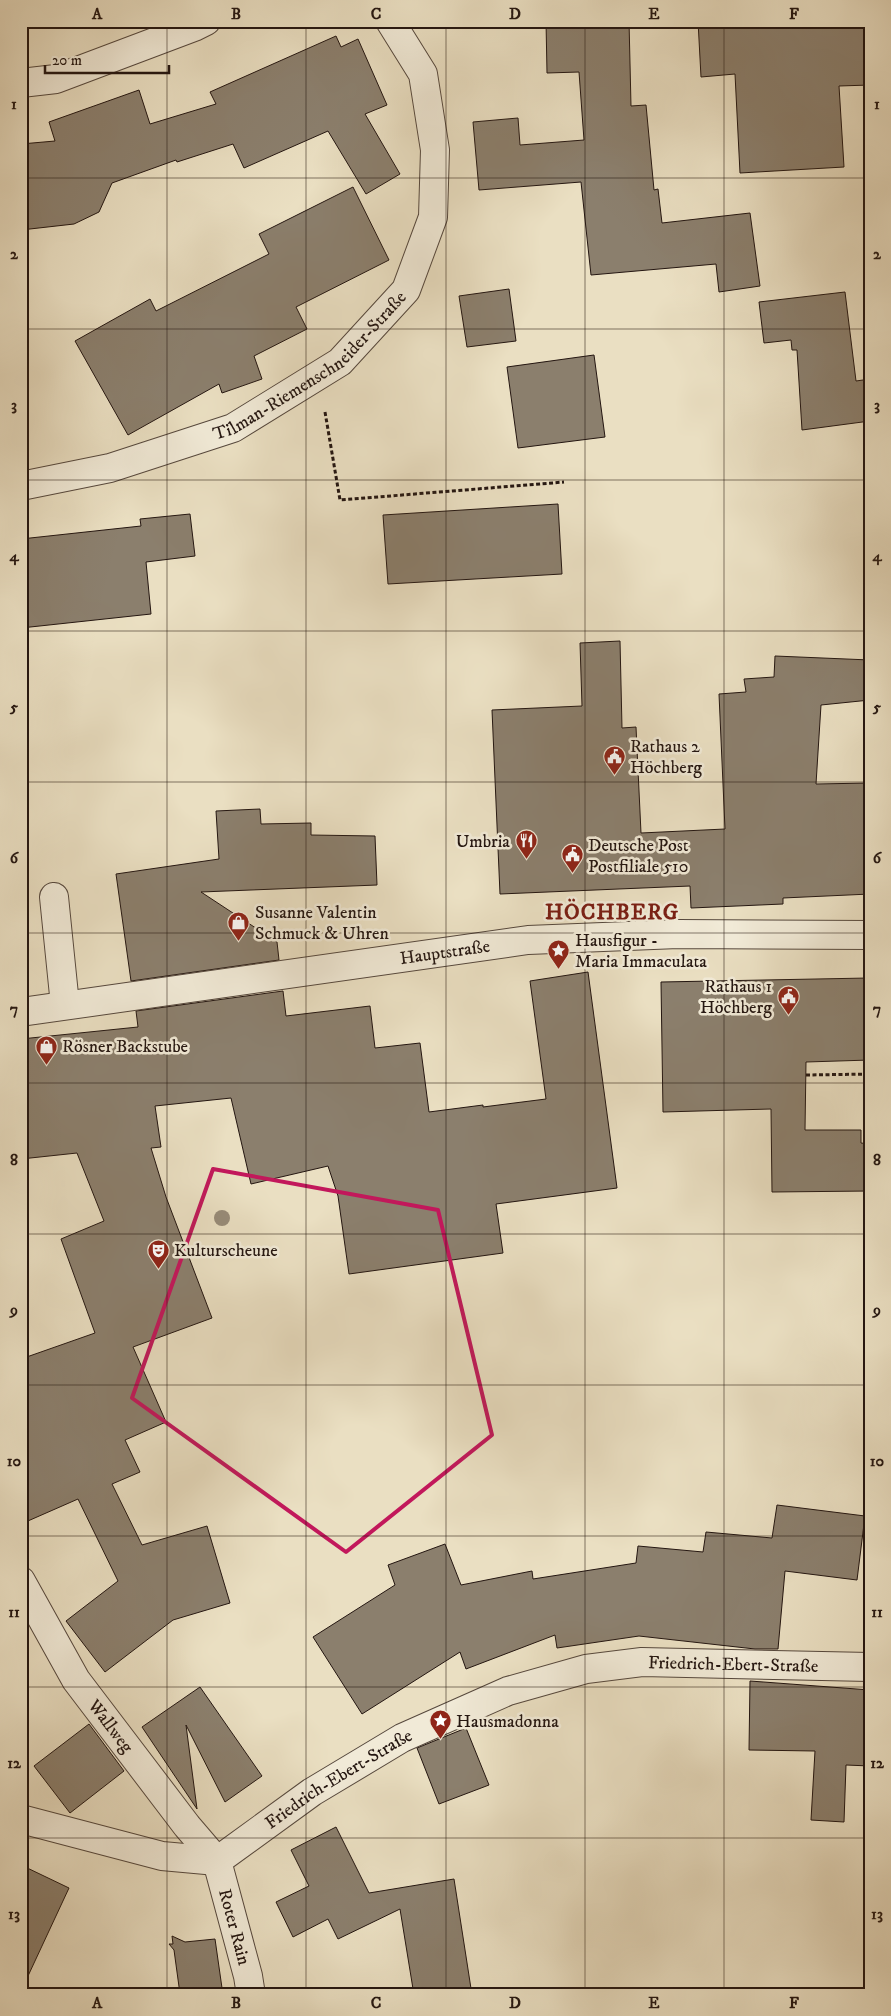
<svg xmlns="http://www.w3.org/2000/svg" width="891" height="2016" font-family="'IM FELL DW Pica',serif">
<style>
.building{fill:#8b7f6d;stroke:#241611}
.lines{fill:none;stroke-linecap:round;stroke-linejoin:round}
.minor-casing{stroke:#56483d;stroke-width:30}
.path{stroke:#241611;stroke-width:3;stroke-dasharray:4 2.5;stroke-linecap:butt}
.minor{stroke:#f1ead7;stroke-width:28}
.tree{fill:#988c79}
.marked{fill:none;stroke:#c2185b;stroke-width:4;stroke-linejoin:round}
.grid{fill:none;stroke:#241611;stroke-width:1;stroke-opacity:0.55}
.labels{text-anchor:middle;stroke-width:5;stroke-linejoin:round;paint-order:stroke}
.street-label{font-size:18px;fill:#241611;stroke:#f1ead7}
.poi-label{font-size:18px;fill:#241611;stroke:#f1ead7;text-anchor:start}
.district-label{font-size:22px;font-weight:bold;letter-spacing:1px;fill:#7a1f14;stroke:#f1ead7}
.neatline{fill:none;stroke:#241611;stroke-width:2}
.grid-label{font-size:16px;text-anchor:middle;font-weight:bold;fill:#241611}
</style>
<rect width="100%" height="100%" fill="#eadfc2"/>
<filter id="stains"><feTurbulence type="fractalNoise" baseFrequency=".004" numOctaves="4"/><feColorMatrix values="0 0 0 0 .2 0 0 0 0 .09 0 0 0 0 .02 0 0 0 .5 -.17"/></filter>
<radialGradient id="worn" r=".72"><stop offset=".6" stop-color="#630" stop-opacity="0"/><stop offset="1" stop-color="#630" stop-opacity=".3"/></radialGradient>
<g class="building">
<path d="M 546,21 L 629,21 L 631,106 L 646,105 L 654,190 L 658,189 L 662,223 L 750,213 L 760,286 L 719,292 L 716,264 L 591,275 L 581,182 L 479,190 L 473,122 L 518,118 L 520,145 L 584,140 L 579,72 L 547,73 Z"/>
<path d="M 698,21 L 837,21 L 837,28 L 870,27 L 870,85 L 839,86 L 844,167 L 740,173 L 735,74 L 701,77 Z"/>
<path d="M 336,36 L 341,47 L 358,39 L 387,105 L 365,114 L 400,174 L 366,194 L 328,131 L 244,168 L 233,144 L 177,162 L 176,160 L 112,183 L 99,212 L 74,224 L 21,230 L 21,144 L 55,141 L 49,122 L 139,90 L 150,124 L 216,104 L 210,92 Z"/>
<path d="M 353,187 L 389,260 L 296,307 L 307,329 L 254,356 L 262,379 L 222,393 L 219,384 L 128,435 L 75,341 L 150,299 L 156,311 L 269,254 L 259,234 Z"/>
<path d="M 509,289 L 516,341 L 467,347 L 459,296 Z"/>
<path d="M 845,292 L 856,381 L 870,379 L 870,421 L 802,430 L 797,350 L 792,350 L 791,340 L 764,343 L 759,302 Z"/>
<path d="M 594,355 L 605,437 L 518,448 L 507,367 Z"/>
<path d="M 558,504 L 562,574 L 388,584 L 383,515 Z"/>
<path d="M 190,514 L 195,556 L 146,562 L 151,614 L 21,628 L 21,539 L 141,526 L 140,519 Z"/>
<path d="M 620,641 L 622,728 L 636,727 L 641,833 L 725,829 L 719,694 L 746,692 L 744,679 L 774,677 L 775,656 L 870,660 L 870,700 L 821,705 L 816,784 L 870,783 L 870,894 L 783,898 L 783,904 L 691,908 L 690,886 L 500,894 L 492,710 L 582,706 L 580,643 Z"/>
<path d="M 260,809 L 261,824 L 311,823 L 311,835 L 375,836 L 377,885 L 201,892 L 277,942 L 279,960 L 131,981 L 116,874 L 219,859 L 216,811 Z"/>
<path d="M 588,972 L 617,1188 L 496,1204 L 503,1253 L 349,1274 L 338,1196 L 328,1166 L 251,1184 L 231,1098 L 155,1106 L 161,1147 L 151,1148 L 166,1197 L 212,1318 L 133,1347 L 166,1422 L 125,1440 L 140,1472 L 112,1484 L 142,1545 L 207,1526 L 230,1603 L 173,1620 L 105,1672 L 66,1621 L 118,1581 L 78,1499 L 21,1524 L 21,1359 L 95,1333 L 61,1239 L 104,1221 L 77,1153 L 21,1159 L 21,1039 L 138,1027 L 136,1011 L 283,991 L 286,1016 L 370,1006 L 375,1048 L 420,1043 L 429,1112 L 483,1105 L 483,1107 L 546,1099 L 530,981 Z"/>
<path d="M 868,978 L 870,1060 L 806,1062 L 805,1130 L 861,1130 L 861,1143 L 870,1144 L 870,1191 L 772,1192 L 771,1109 L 663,1112 L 661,982 Z"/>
<path d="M 777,1505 L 865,1516 L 857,1580 L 785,1571 L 778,1649 L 755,1649 L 639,1636 L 557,1648 L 555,1635 L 466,1669 L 460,1652 L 362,1714 L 313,1637 L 395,1585 L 388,1565 L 445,1544 L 461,1585 L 532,1571 L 533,1579 L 636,1563 L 638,1546 L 703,1552 L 706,1532 L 772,1538 Z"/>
<path d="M 750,1681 L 870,1690 L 870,1766 L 846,1765 L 844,1822 L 811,1820 L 815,1751 L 749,1750 Z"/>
<path d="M 200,1687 L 262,1776 L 225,1802 L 186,1725 L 197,1809 L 142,1727 Z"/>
<path d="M 89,1724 L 124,1771 L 70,1813 L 34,1766 Z"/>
<path d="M 466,1728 L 489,1785 L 439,1804 L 417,1748 Z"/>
<path d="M 336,1827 L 369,1893 L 454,1879 L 472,1995 L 414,1995 L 400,1909 L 338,1939 L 328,1919 L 293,1937 L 276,1902 L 309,1886 L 291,1850 Z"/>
<path d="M 21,1865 L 69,1888 L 21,1991 Z"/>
<path d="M 172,1936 L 185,1942 L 215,1939 L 223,1995 L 208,1995 L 205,1991 L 180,1994 L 174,1950 L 169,1944 L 173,1944 Z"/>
</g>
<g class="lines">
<defs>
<g id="minor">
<path d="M 21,83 L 56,79 L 194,27 L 206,21"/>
<path id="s1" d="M 21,486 L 110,468 L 233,428 L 340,362 L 406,290 L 433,217 L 435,150 L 423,74 L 390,21"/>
<path d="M 54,897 L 65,1005"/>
<path id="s2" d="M 21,1012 L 528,940 L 678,934 L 870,935"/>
<path id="s3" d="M 21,1581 L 76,1680 L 187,1826 L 217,1861 L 248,1976 L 251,1995"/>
<path id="s4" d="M 21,1819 L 162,1856 L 217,1861 L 312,1792 L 402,1738 L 508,1691 L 586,1669 L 642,1662 L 870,1667"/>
</g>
</defs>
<use href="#minor" class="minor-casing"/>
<g class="path">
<path d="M 325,412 L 340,500 L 564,482"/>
<path d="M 806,1075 L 870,1074"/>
</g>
<use href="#minor" class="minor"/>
</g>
<circle class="tree" cx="222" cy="1218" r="8"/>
<path class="marked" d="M 213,1169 L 438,1210 L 492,1435 L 346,1552 L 132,1398 Z"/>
<path class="grid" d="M 167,21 L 167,1995M 306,21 L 306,1995M 446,21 L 446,1995M 585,21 L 585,1995M 724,21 L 724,1995M 21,178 L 870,178M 21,329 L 870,329M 21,480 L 870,480M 21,631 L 870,631M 21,782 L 870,782M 21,933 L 870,933M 21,1083 L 870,1083M 21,1234 L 870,1234M 21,1385 L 870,1385M 21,1536 L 870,1536M 21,1687 L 870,1687M 21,1838 L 870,1838"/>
<defs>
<symbol id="civic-pin" viewBox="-11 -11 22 30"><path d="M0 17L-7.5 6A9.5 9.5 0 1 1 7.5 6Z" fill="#8f2418" stroke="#f1ead7"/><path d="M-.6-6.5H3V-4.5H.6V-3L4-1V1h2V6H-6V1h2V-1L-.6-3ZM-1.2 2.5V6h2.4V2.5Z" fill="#fff"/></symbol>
<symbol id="restaurant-pin" viewBox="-11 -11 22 30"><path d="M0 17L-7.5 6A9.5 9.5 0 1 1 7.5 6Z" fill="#8f2418" stroke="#f1ead7"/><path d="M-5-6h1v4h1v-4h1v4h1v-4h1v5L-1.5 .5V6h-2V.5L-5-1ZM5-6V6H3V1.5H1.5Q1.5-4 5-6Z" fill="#fff"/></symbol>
<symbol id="shop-pin" viewBox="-11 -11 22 30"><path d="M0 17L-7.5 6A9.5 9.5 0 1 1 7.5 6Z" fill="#8f2418" stroke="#f1ead7"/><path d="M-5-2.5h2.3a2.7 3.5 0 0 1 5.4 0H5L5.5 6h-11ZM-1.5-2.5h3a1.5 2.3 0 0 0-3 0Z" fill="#fff"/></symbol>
<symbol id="sight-pin" viewBox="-11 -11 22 30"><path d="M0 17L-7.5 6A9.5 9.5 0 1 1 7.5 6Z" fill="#8f2418" stroke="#f1ead7"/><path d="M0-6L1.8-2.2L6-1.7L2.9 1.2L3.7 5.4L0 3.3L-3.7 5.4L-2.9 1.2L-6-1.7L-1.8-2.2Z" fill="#fff"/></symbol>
<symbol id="theatre-pin" viewBox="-11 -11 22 30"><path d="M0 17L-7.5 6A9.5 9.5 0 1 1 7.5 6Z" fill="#8f2418" stroke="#f1ead7"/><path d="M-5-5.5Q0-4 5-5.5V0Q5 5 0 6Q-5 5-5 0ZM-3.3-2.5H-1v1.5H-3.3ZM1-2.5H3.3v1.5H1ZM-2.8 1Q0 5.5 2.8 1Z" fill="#fff"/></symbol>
</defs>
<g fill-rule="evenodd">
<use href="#civic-pin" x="602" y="744" width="25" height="34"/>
<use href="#restaurant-pin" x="514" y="828" width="25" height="34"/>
<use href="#civic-pin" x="560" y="842" width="25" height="34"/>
<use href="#shop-pin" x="226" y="910" width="25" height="34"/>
<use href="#sight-pin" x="546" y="938" width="25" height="34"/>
<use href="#civic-pin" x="776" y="984" width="25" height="34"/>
<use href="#shop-pin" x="34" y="1034" width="25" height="34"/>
<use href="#theatre-pin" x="146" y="1238" width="25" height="34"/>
<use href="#sight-pin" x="428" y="1708" width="25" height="34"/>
</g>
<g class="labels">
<g class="street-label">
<text dy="6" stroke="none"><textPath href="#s1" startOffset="319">Tilman-Riemenschneider-Straße</textPath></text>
<text dy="6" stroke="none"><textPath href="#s2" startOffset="428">Hauptstraße</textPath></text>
<text dy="6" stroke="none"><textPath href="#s4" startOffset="768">Friedrich-Ebert-Straße</textPath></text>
<text dy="6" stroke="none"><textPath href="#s3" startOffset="171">Wallweg</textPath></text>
<text dy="6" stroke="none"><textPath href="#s4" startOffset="348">Friedrich-Ebert-Straße</textPath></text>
<text dy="6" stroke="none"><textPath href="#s3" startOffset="411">Roter Rain</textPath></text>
</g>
<g class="poi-label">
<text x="630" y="752">Rathaus 2<tspan x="630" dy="21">Höchberg</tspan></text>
<text x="510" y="847" text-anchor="end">Umbria</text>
<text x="588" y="851">Deutsche Post<tspan x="588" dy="21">Postfiliale 510</tspan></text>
<text x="255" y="918">Susanne Valentin<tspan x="255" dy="21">Schmuck &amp; Uhren</tspan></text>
<text x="575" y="946">Hausfigur -<tspan x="575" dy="21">Maria Immaculata</tspan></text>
<text x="772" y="992" text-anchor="end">Rathaus 1<tspan x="772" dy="21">Höchberg</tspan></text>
<text x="62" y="1052">Rösner Backstube</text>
<text x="174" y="1256">Kulturscheune</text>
<text x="456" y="1727">Hausmadonna</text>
</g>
<g class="district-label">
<text x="612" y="919">HÖCHBERG</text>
</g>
</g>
<rect width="891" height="2016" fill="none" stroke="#eadfc2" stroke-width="55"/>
<path d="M45 65v8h124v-8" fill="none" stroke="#241611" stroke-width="2.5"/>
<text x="52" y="65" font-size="15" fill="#241611" stroke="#f1ead7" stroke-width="4" paint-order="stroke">20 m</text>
<rect x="28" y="28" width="836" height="1960" class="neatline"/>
<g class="grid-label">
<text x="97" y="19">A</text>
<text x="236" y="19">B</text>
<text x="376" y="19">C</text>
<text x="515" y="19">D</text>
<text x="654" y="19">E</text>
<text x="794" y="19">F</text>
<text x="14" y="109">1</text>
<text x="877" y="109">1</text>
<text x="14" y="259">2</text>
<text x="877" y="259">2</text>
<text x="14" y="410">3</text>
<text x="877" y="410">3</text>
<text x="14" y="561">4</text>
<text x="877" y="561">4</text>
<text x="14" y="712">5</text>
<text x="877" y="712">5</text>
<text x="14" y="863">6</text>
<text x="877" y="863">6</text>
<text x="14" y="1014">7</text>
<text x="877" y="1014">7</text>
<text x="14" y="1165">8</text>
<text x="877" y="1165">8</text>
<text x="14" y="1315">9</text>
<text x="877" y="1315">9</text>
<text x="14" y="1466">10</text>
<text x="877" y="1466">10</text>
<text x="14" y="1617">11</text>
<text x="877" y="1617">11</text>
<text x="14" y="1768">12</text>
<text x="877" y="1768">12</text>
<text x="14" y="1919">13</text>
<text x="877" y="1919">13</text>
<text x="97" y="2008">A</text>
<text x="236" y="2008">B</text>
<text x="376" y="2008">C</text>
<text x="515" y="2008">D</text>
<text x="654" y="2008">E</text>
<text x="794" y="2008">F</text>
</g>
<rect width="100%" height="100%" filter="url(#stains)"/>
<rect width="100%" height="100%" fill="url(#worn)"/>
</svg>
